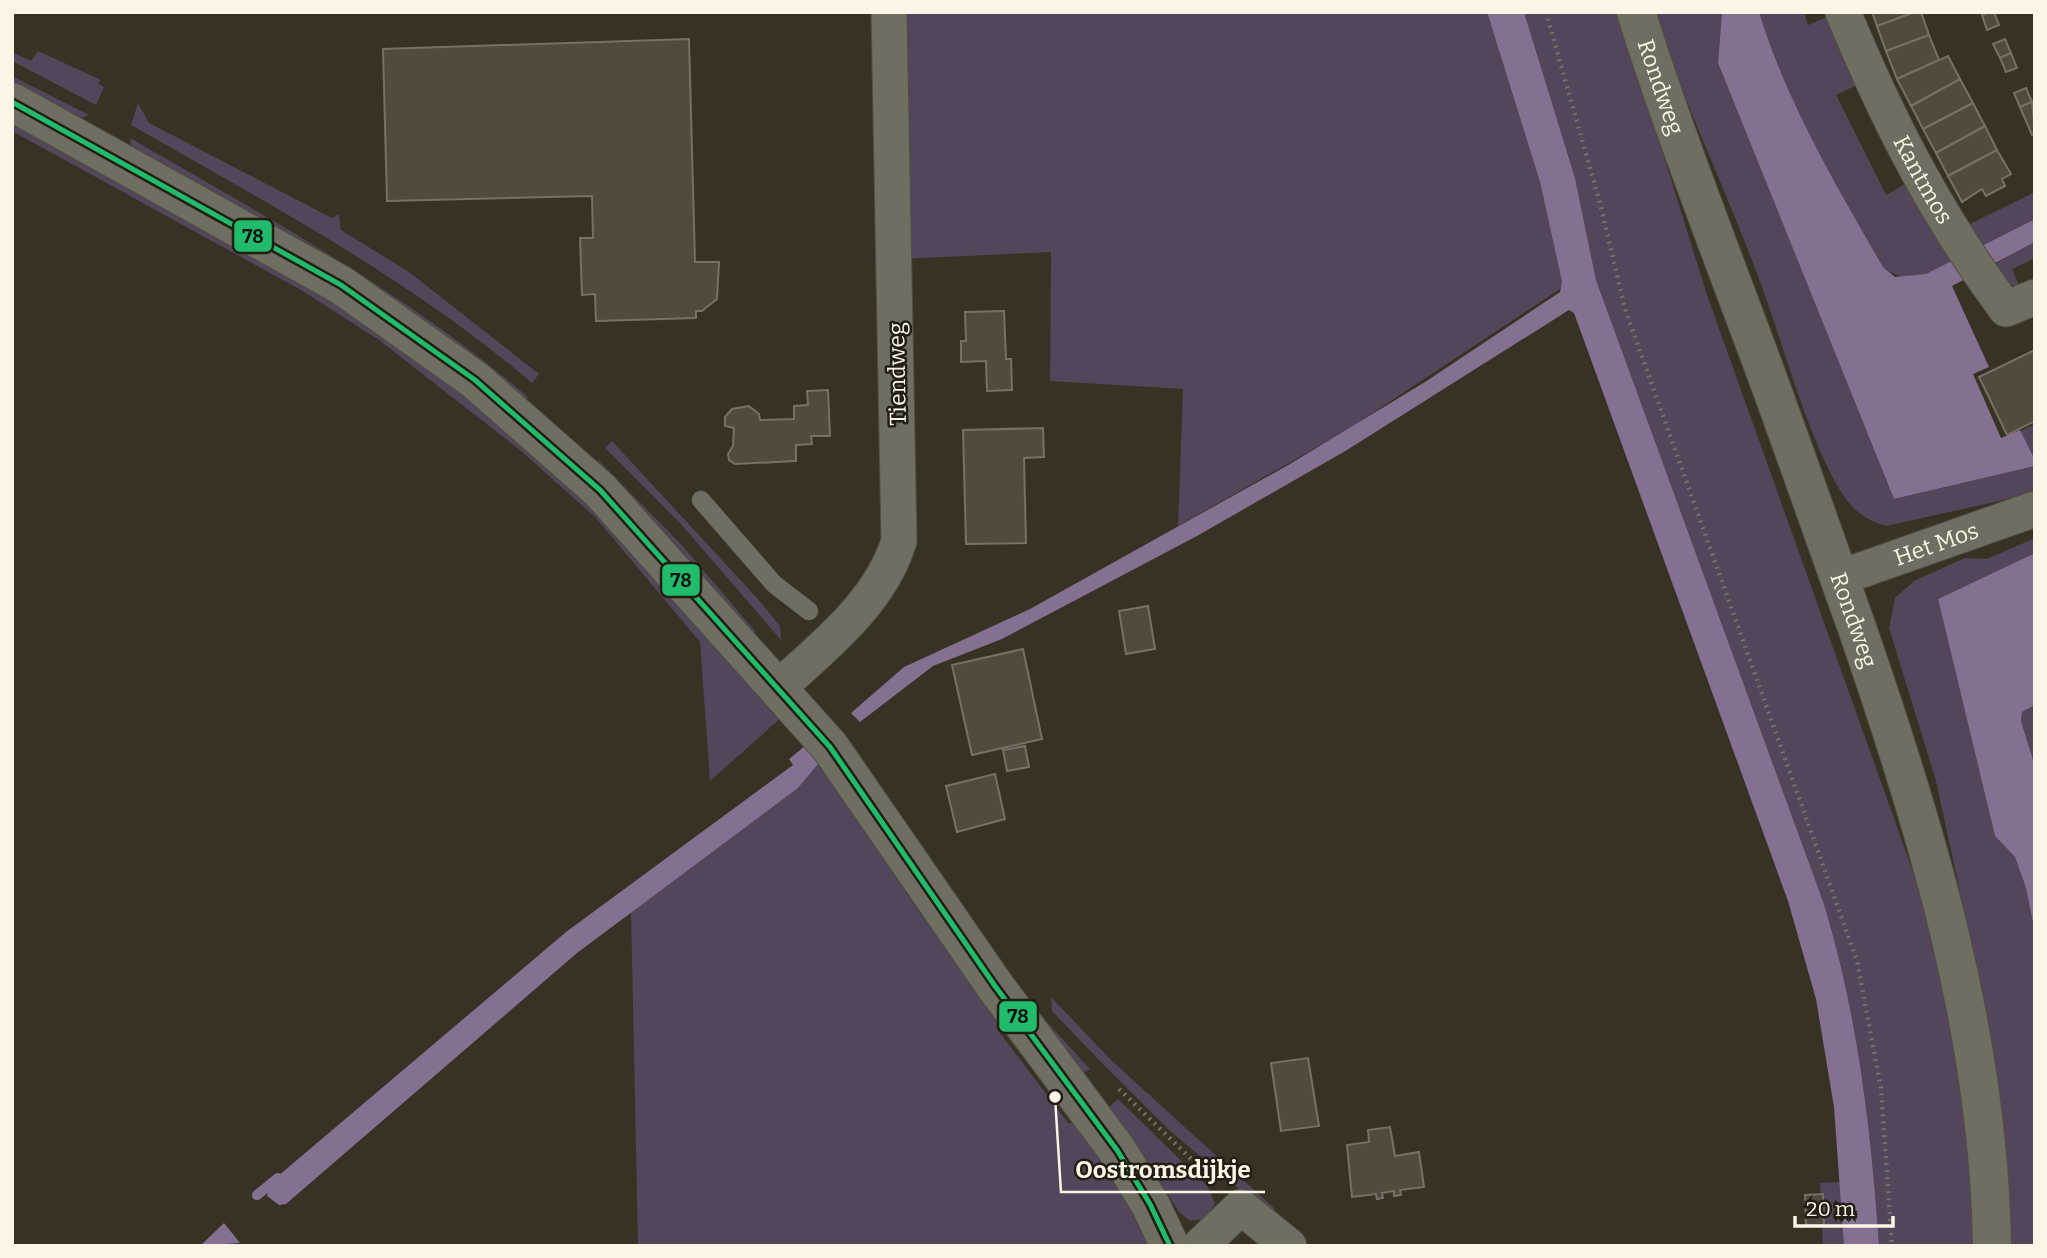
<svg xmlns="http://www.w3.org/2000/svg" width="2047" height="1258" font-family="Bitter,serif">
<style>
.green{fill:#53455a}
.water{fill:#847090}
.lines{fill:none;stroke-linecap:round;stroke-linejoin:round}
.stream{stroke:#847090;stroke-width:10}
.building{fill:#504b3d;stroke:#757165;stroke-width:2}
.lane-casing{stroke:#524e41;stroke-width:19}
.street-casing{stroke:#524e41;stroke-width:37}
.secondary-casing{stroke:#524e41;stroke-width:40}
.path{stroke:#747065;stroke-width:4.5;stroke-dasharray:2 5;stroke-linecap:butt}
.lane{stroke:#706d61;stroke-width:18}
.street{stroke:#706d61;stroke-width:35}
.secondary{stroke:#706d61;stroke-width:38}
.bus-1-casing{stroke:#221e13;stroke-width:10}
.bus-1{stroke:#20bc6c;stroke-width:5}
.labels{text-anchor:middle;stroke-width:5;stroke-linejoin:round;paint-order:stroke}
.street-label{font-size:23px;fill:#faf5e5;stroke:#221e13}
.leader{fill:none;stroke:#faf5e5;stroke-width:2.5}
.callout-dot{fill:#faf5e5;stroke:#221e13;stroke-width:2.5}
.callout-label{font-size:24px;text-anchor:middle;font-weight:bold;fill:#faf5e5;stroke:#221e13;stroke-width:5;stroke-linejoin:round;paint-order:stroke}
.line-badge{stroke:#221e13;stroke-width:2.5}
.pale-badge-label{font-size:19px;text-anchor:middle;font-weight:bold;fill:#111}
</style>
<rect width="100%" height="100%" fill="#373224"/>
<g class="green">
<path d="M 898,12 L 1487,12 L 1540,182 L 1563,287 L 1347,430 L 1178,526 L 1183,389 L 1050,381 L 1051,252 L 902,259 Z"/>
<path d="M 1524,12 L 1619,12 L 1707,295 L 1921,894 L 1942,976 L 1962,1084 L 1978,1246 L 1879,1246 C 1871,1129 1858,1016 1824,904 L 1596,280 L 1575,178 Z"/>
<path d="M 1654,12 L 1722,12 L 1718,63 L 1894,499 L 2035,466 L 2035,493 L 1886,526 C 1864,520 1850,508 1838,487 C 1804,427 1784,345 1759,279 C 1726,189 1684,104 1654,12 Z"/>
<path d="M 1759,12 L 1804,12 L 1808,25 L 1829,16 L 1857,85 L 1836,95 L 1886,195 L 1908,182 L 1955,260 C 1929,273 1909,288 1883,267 C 1836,185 1787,103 1759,12 Z"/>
<path d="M 38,51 L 101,80 L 98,84 L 104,87 L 96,105 L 12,61 L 12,52 L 31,61 Z"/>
<path d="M 12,76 L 89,115 L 81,118 L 12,83 Z"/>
<path d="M 138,103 L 149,123 L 332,218 L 339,214 L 341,230 L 409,272 L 539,374 L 532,383 C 410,279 269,204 131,125 Z"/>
<path d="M 12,118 L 305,282 L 460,388 L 602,514 L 782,717 L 710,781 L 700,642 L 596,518 L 520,450 L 379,340 L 301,290 L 12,131 Z"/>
<path d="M 130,138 C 268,218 407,293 529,398 L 522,400 L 132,150 Z"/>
<path d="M 2035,192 L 2035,219 L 1983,245 L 1968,225 Z"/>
<path d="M 2035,242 L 2035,258 L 2012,269 L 2020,288 L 2000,281 L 1997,263 Z"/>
<path d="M 2035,424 L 2035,460 L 2020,431 Z"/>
<path d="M 612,441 L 758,599 L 780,626 L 781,640 L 680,523 L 605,448 Z"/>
<path d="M 598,460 L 681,544 L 755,631 L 752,633 L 597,467 Z"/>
<path d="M 2035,538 L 2035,553 L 1938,599 L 1995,836 L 2015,857 L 2026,888 L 2035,933 L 2035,1246 L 2009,1246 L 1983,998 L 1936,781 L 1889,628 L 1895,598 L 1914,581 L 1965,558 L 1987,559 Z"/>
<path d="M 2035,705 L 2035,766 L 2021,721 L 2022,712 Z"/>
<path d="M 819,763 L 922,916 L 1005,1021 L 997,1029 L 1069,1124 L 1078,1118 L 1158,1246 L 638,1246 L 631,912 L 798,788 Z"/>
<path d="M 1051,997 L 1112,1061 L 1275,1209 L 1270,1215 L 1169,1130 L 1098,1059 L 1052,1011 Z"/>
<path d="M 1046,1021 L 1090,1069 L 1082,1074 L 1041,1025 Z"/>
<path d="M 1118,1099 L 1208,1187 L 1215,1204 L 1205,1219 L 1190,1221 L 1180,1213 L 1108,1108 Z"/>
<path d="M 1841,1182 L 1844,1246 L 1823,1246 L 1820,1183 Z"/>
</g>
<g class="water">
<path d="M 1487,12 L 1524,12 L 1575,178 L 1596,280 L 1824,904 C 1858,1016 1871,1129 1879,1246 L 1844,1246 L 1834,1107 L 1816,999 L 1788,901 L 1574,313 L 1569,310 L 1347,450 L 1197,536 L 1002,639 L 933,666 L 860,722 L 851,713 L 904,667 L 1030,609 L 1290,464 L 1425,382 L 1560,292 L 1562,282 L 1540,182 Z"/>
<path d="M 1722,12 L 1759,12 C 1787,103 1836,185 1883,267 L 1895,277 L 1926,274 L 2035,219 L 2035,242 L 1952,286 L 1989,367 L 1973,374 L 2001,438 L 2020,430 L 2035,460 L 2035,466 L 1894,499 L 1718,63 Z"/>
<path d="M 2035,553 L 2035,705 L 2022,712 L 2021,721 L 2035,766 L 2035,933 L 2026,888 L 2015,857 L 1995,836 L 1938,599 Z"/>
<path d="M 805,746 L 819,763 L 798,788 L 577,953 L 286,1204 L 279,1205 L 267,1196 L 271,1182 L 566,932 L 793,765 L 789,759 Z"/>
<path d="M 224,1223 L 240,1243 L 200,1246 Z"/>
</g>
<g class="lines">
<path class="stream" d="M 257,1195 L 278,1178"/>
</g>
<g class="building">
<path d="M 1872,12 L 1915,12 L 1877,26 Z"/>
<path d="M 1915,12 L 1921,12 L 1929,35 L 1886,51 L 1877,26 Z"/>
<path d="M 1989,12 L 1994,12 L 1999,25 L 1987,30 L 1982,15 Z"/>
<path d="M 1929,35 L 1939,60 L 1897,79 L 1886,51 Z"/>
<path d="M 689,39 L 695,262 L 719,262 L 717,299 L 702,311 L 696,311 L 696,318 L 596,321 L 595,294 L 582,295 L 580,238 L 593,238 L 592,196 L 387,201 L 383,49 Z"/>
<path d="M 2005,39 L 2011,53 L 2000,58 L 1993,44 Z"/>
<path d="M 2011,53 L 2017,68 L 2006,72 L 2000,58 Z"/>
<path d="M 1948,56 L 1960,79 L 1911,106 L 1897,79 Z"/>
<path d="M 1960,79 L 1973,103 L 1923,129 L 1911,106 Z"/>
<path d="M 2026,88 L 2032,102 L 2020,107 L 2014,93 Z"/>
<path d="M 2032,102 L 2035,133 L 2032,135 L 2020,107 Z"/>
<path d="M 1973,103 L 1985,126 L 1936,153 L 1923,129 Z"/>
<path d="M 1985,126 L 1997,150 L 1948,176 L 1936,153 Z"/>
<path d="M 1997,150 L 2011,174 L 2002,179 L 2005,186 L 1986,196 L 1982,189 L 1962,202 L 1948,176 Z"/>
<path d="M 1004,311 L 1006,359 L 1011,359 L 1012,390 L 987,391 L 986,361 L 961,362 L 961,341 L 966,341 L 965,312 Z"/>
<path d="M 2035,350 L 2035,421 L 2007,435 L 1979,377 Z"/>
<path d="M 828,390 L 830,436 L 811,436 L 812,444 L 796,445 L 796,461 L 735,464 L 729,460 L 728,454 L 733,446 L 734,428 L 725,426 L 725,417 L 732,409 L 749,406 L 759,414 L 760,420 L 794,419 L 794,406 L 808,405 L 807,391 Z"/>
<path d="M 1043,428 L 1044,457 L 1024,458 L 1026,543 L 966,544 L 963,430 Z"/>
<path d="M 1148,606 L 1155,649 L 1126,654 L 1119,611 Z"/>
<path d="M 1023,649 L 1042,739 L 972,755 L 952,665 Z"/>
<path d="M 1025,746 L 1029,767 L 1007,771 L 1003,750 Z"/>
<path d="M 995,774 L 1005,819 L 957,832 L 946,786 Z"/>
<path d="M 1308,1058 L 1319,1126 L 1281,1131 L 1271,1063 Z"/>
<path d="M 1390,1127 L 1395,1156 L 1419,1152 L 1424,1187 L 1400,1190 L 1401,1195 L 1394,1196 L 1394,1191 L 1382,1193 L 1383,1198 L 1377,1199 L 1376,1194 L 1352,1197 L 1347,1145 L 1369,1142 L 1368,1130 Z"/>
<path d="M 1823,1194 L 1824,1225 L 1806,1226 L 1805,1195 Z"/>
</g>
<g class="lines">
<defs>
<path id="lane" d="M 701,500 L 774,584 L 809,611"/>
<g id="street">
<path id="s1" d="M 1843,12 C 1888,121 1936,215 2006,309 L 2035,297"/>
<path id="s2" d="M 1839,578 L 2035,509"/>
<path d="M 777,689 C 823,647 880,603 899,541 L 889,12"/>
<path d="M 1200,1246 L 1241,1207 L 1289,1246"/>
</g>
<g id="secondary">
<path id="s3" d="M 1636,12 C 1673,130 1718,244 1761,360 C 1794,449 1825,539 1857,628 C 1926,827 1989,1034 1992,1246"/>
<path d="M 12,102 L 341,285 L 475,380 L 600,490 L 830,747 L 995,986 L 1117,1150 L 1150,1204 L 1170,1246"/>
</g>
</defs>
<use href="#lane" class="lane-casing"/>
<use href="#street" class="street-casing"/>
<use href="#secondary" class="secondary-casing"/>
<g class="path">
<path d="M 1546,12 L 1601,207 L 1625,309 L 1857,961 L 1881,1088 L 1892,1246"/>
<path d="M 1119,1089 L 1218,1185"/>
</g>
<use href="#lane" class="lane"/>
<use href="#street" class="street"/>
<use href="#secondary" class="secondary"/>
<defs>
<path id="bus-1" d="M 12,102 L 341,285 L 475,380 L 600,490 L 830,747 L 995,986 L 1117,1150 L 1150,1204 L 1170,1246"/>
</defs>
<use href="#bus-1" class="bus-1-casing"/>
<use href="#bus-1" class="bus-1"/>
</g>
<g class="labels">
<g class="street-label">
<text dy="8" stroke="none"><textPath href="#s3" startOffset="79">Rondweg</textPath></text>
<text dy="8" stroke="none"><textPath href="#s1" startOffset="186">Kantmos</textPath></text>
<text transform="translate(897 374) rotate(-91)" y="8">Tiendweg</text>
<text dy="8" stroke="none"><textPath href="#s2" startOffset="103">Het Mos</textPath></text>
<text dy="8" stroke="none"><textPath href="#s3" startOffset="646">Rondweg</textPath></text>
</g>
</g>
<path class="leader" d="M1055 1097L1061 1192H1265"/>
<circle class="callout-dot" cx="1055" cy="1097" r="7"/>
<g class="callout-label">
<text x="1163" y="1178">Oostromsdijkje</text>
</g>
<g class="line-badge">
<rect x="233" y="219" width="40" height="34" rx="7" fill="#20bc6c"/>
<rect x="661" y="563" width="40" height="34" rx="7" fill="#20bc6c"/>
<rect x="998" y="1000" width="40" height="33" rx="7" fill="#20bc6c"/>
</g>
<g class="pale-badge-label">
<text x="253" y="243">78</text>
<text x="681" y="587">78</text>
<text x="1018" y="1023">78</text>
</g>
<rect width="2047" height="1258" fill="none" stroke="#faf5e5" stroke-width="28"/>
<path d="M1795 1216v10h98v-10" fill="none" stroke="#faf5e5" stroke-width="3.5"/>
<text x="1806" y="1216" font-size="21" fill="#faf5e5" stroke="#221e13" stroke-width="5" paint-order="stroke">20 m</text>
</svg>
